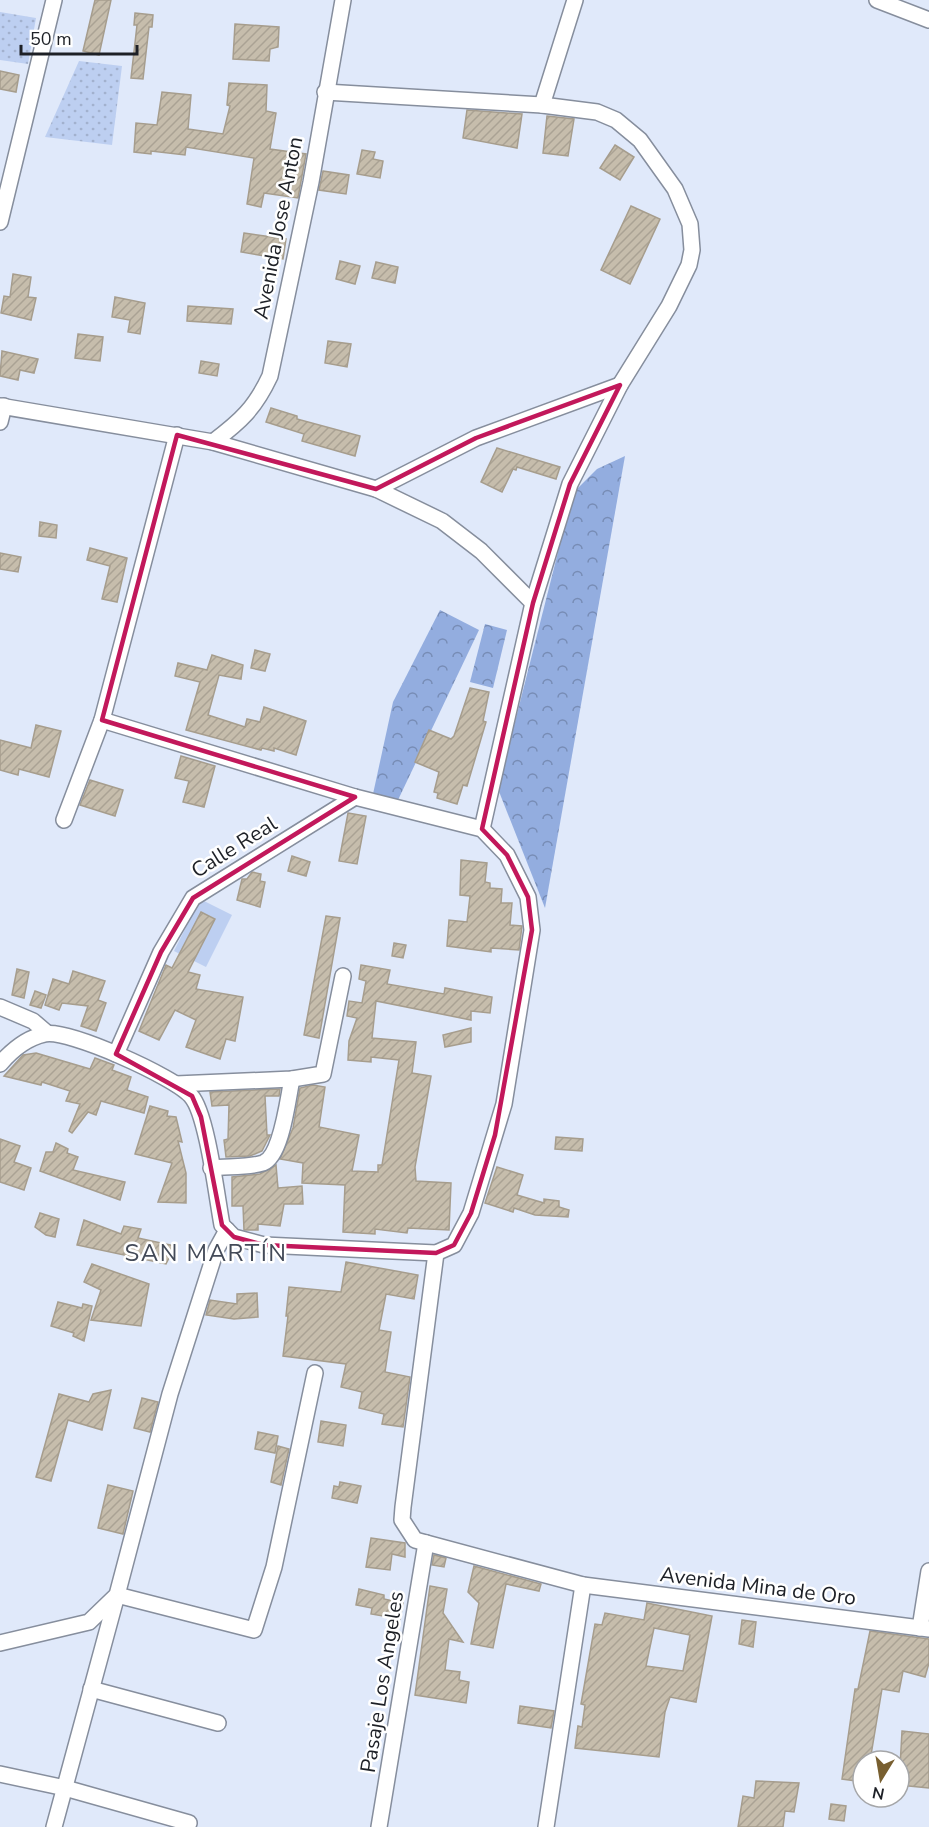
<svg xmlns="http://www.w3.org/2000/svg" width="929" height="1827" font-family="'Nunito Sans',sans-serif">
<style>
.grass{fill:url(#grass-dots)}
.forest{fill:url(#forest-crowns)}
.pitch{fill:#bdcff1}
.building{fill:url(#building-hatch);stroke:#a69d8d;stroke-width:1.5;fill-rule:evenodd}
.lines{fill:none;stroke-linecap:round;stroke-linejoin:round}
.minor-casing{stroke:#868e9d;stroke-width:18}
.minor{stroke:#fff;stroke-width:15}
.marked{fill:none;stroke:#c2185b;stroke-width:4.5;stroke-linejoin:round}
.labels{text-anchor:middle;stroke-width:5;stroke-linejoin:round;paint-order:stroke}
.street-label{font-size:21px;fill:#1d2026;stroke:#fff}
.quarter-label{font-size:24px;letter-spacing:1.5px;fill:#434a58;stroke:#fff}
</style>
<defs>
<pattern id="grass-dots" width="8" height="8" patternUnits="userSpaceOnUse" patternTransform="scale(1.5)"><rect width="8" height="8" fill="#bdcff1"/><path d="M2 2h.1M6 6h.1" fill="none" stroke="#a2b1ce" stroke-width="1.8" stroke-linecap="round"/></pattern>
<pattern id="forest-crowns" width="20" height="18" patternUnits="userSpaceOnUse" patternTransform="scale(1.5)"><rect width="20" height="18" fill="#93addf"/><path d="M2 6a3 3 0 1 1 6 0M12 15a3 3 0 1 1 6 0" fill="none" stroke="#778cb5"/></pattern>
<pattern id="building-hatch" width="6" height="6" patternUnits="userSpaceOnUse" patternTransform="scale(1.5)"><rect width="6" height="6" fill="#c6bdac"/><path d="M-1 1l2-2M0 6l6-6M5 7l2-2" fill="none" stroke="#aaa294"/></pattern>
</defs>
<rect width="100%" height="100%" fill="#e0e9fa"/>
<g class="grass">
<path d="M 0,12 L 36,18 L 28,64 L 0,60 Z"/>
<path d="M 79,61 L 122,66 L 112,145 L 45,137 Z"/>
</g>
<g class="forest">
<path d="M 625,456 L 545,908 L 498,789 L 573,493 L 597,469 Z"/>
<path d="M 440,610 L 479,630 L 398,800 L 373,794 L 393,702 Z"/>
<path d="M 485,624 L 507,630 L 493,688 L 470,682 Z"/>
</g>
<path class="pitch" d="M 200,899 L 232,915 L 206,967 L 174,951 Z"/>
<g class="building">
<path d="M 95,0 L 111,0 L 99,55 L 83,51 Z"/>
<path d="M 135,13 L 153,15 L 152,27 L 149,27 L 143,79 L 131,78 L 137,25 L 134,25 Z"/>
<path d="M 235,24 L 279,27 L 278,47 L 270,49 L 269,61 L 233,59 Z"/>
<path d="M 0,71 L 19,75 L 16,92 L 0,89 Z"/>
<path d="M 229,83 L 267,85 L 266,111 L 276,113 L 270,149 L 306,154 L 298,198 L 264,193 L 261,207 L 247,204 L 254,158 L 186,147 L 185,155 L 151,151 L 151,154 L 134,152 L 136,123 L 157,125 L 162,92 L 191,95 L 188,129 L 223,134 L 230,106 L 227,105 Z"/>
<path d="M 467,110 L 522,114 L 517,148 L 463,138 Z"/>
<path d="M 547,116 L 574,119 L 568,156 L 543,153 Z"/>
<path d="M 615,145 L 634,157 L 620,180 L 600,168 Z"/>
<path d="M 362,150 L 375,152 L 373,159 L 383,161 L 380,178 L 357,174 Z"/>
<path d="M 323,171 L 349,175 L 346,194 L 319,190 Z"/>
<path d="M 631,206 L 660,219 L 630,284 L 601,270 Z"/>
<path d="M 244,233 L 286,239 L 283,259 L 241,252 Z"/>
<path d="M 340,261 L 360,266 L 355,284 L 336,279 Z"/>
<path d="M 376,262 L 398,267 L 395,283 L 372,278 Z"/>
<path d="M 13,274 L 31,277 L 28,297 L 36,298 L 31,320 L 1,313 L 4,296 L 10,297 Z"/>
<path d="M 115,297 L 145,303 L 140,334 L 128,332 L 130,320 L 112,317 Z"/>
<path d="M 188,306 L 233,309 L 231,324 L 187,321 Z"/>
<path d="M 78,334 L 103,337 L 100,361 L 75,358 Z"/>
<path d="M 328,341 L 351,344 L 347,367 L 325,363 Z"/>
<path d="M 2,351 L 38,359 L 34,373 L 20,370 L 18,380 L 0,376 Z"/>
<path d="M 201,361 L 219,364 L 217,376 L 199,373 Z"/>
<path d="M 271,408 L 297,416 L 297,419 L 360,436 L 355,456 L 302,441 L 304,434 L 266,422 Z"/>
<path d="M 497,448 L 560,467 L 556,479 L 517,467 L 516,470 L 513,469 L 502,492 L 481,482 Z"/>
<path d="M 40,522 L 57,525 L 56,538 L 39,536 Z"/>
<path d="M 90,548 L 127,558 L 117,602 L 102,599 L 110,566 L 87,560 Z"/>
<path d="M 0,553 L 21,557 L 18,572 L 0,569 Z"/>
<path d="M 255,650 L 270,654 L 265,671 L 251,668 Z"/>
<path d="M 212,655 L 243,665 L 241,679 L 219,675 L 208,715 L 245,727 L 247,719 L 260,722 L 264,707 L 306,721 L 296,755 L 274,748 L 274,751 L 262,748 L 261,750 L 186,730 L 200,682 L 175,676 L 178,663 L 207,670 Z"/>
<path d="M 470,688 L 489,692 L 483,721 L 486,722 L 467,786 L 463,785 L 457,804 L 437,798 L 438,793 L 434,792 L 439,772 L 415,762 L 429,730 L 451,739 L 454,736 Z"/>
<path d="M 36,725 L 61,731 L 49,777 L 19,769 L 18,775 L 0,770 L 0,740 L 31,748 Z"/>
<path d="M 181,756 L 215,766 L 204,807 L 183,802 L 189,781 L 175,778 Z"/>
<path d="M 90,780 L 123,790 L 115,816 L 80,805 Z"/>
<path d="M 348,813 L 366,816 L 357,864 L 339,861 Z"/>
<path d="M 292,856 L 310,862 L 306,876 L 288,871 Z"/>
<path d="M 461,860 L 487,863 L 485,882 L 490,883 L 490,888 L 502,889 L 501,903 L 512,903 L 510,925 L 522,926 L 519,950 L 491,948 L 491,952 L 447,946 L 449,920 L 467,922 L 470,896 L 460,895 Z"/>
<path d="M 252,872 L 261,874 L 260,881 L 265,882 L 260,907 L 237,900 L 242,879 L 247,879 Z"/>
<path d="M 201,912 L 215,919 L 188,972 L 200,975 L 196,989 L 243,997 L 235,1041 L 226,1039 L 220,1059 L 186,1047 L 196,1020 L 175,1010 L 159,1040 L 139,1031 L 166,965 L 172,968 Z"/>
<path d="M 326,916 L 340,918 L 319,1038 L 304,1035 Z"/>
<path d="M 394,943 L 406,945 L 403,958 L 392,956 Z"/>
<path d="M 361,965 L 390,970 L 387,984 L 444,994 L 445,988 L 492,997 L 490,1013 L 471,1011 L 471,1020 L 376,1001 L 372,1038 L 416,1042 L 412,1073 L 431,1076 L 415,1167 L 416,1181 L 451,1183 L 449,1230 L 408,1228 L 407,1233 L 375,1229 L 375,1234 L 343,1232 L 345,1185 L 302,1183 L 303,1163 L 280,1159 L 293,1128 L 300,1088 L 313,1085 L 325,1087 L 319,1127 L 359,1135 L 352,1171 L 378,1172 L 378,1165 L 382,1165 L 399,1060 L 371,1057 L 371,1062 L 348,1060 L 349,1041 L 357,1018 L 347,1016 L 349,1001 L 362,1003 L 366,981 L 359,979 Z"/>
<path d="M 17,969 L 29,972 L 24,998 L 12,995 Z"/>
<path d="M 73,971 L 105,981 L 98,1000 L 106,1003 L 96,1031 L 81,1026 L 88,1006 L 62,1003 L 59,1010 L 45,1005 L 53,979 L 69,984 Z"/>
<path d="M 35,991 L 46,995 L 41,1008 L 30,1005 Z"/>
<path d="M 471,1028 L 471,1042 L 445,1047 L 443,1035 Z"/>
<path d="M 36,1053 L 90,1069 L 95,1058 L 114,1065 L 112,1070 L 131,1077 L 127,1090 L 148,1097 L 144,1113 L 101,1101 L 96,1115 L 88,1112 L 72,1133 L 69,1131 L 80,1104 L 66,1101 L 70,1091 L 42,1082 L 41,1085 L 4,1076 L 23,1055 Z"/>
<path d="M 280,1089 L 279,1096 L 265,1096 L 267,1135 L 270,1135 L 262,1151 L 250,1156 L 226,1157 L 224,1140 L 228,1139 L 229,1105 L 212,1106 L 210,1092 Z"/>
<path d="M 150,1106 L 168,1111 L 167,1116 L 176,1117 L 182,1142 L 178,1141 L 186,1173 L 186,1203 L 158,1202 L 172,1163 L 135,1154 Z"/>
<path d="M 556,1137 L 583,1139 L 582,1151 L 555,1149 Z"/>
<path d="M 0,1139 L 20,1146 L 14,1162 L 31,1168 L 24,1190 L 0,1182 Z"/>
<path d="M 56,1143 L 68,1149 L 67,1153 L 78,1157 L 73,1170 L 125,1182 L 120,1200 L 40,1171 L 46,1152 L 53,1152 Z"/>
<path d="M 276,1165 L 278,1188 L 302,1186 L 303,1204 L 284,1204 L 280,1226 L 258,1224 L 258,1230 L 244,1230 L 243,1206 L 232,1206 L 232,1177 L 260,1174 Z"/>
<path d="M 497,1167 L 523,1175 L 517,1195 L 544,1203 L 544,1199 L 559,1201 L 559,1207 L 569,1210 L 568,1217 L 535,1215 L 514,1208 L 513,1212 L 485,1203 Z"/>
<path d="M 40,1213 L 59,1219 L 55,1237 L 46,1235 L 35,1227 Z"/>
<path d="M 84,1220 L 121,1234 L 124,1226 L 141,1229 L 138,1238 L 175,1246 L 166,1264 L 77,1245 Z"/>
<path d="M 346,1262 L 418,1275 L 414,1299 L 386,1294 L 379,1330 L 391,1332 L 385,1372 L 410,1377 L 403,1427 L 382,1424 L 384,1414 L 359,1408 L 362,1392 L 341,1387 L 346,1364 L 283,1356 L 288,1316 L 286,1316 L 289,1287 L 341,1292 Z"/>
<path d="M 92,1264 L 149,1284 L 141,1326 L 91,1320 L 101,1290 L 84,1282 Z"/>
<path d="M 257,1293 L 258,1317 L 234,1319 L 206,1315 L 210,1300 L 237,1304 L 237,1294 Z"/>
<path d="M 58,1302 L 82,1308 L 83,1304 L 92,1306 L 84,1341 L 73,1336 L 74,1333 L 51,1326 Z"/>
<path d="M 111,1390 L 102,1430 L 68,1420 L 51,1481 L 36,1477 L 59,1394 L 89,1402 L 93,1394 Z"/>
<path d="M 142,1398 L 158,1402 L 150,1432 L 134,1428 Z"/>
<path d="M 321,1421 L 346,1425 L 343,1446 L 318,1442 Z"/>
<path d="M 258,1432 L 278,1436 L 275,1453 L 255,1449 Z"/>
<path d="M 278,1446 L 289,1449 L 281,1485 L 271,1482 Z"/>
<path d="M 340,1482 L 361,1486 L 357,1503 L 332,1498 L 334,1486 L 339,1487 Z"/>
<path d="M 108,1485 L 133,1491 L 123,1534 L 98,1528 Z"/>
<path d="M 371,1538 L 405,1543 L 405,1557 L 392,1554 L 390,1570 L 366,1567 Z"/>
<path d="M 434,1555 L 446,1558 L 444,1567 L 432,1565 Z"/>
<path d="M 474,1566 L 541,1584 L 539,1591 L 506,1584 L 493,1648 L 471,1644 L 479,1603 L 468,1592 Z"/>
<path d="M 430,1586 L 447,1589 L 443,1613 L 463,1642 L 449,1639 L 445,1670 L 460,1672 L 459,1680 L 469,1682 L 466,1703 L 415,1695 Z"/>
<path d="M 359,1589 L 384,1595 L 384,1599 L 403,1603 L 400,1619 L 371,1614 L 372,1608 L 356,1605 Z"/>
<path d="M 647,1603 L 712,1616 L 696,1702 L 670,1697 L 665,1712 L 659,1757 L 575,1748 L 578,1726 L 582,1727 L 585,1705 L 581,1704 L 595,1624 L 602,1625 L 605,1613 L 644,1620 ZM 654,1628 L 690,1635 L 683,1671 L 646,1666 Z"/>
<path d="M 742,1620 L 756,1622 L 753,1647 L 739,1644 Z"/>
<path d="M 870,1631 L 929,1639 L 929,1663 L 925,1677 L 903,1671 L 899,1692 L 882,1689 L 870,1761 L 863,1761 L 863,1782 L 842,1779 L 855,1689 L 858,1689 Z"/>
<path d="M 520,1706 L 554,1711 L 551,1728 L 518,1723 Z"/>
<path d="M 902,1731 L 929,1734 L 929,1788 L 899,1785 Z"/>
<path d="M 756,1781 L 799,1783 L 794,1812 L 785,1811 L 783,1827 L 738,1827 L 743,1796 L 754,1798 Z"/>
<path d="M 831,1804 L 846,1806 L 844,1821 L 829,1819 Z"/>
</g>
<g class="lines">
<defs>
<g id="minor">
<path d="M 877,0 L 929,20"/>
<path d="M 325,92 L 542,105 L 597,112 L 616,120 L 640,140 L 675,189 L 690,224 L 692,250 L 689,265 L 669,306 L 620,385 L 570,484 L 533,603 L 482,829"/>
<path d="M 542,105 L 575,0"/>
<path d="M 0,222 L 54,0"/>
<path d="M 0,406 L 213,442 L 376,489 L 442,521 L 481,551 L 533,603"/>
<path d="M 0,422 L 4,406"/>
<path d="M 213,442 C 241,421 255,408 270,376 L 311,182 L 343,0"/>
<path d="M 376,489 L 476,438 L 620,385"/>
<path d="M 64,820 L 102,720 L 177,435"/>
<path d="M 0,1007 L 33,1021 L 47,1033"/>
<path d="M 116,1054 L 161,952 L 193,898 L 355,797"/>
<path d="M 0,1064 C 12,1050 26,1038 45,1034 C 68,1029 175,1077 191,1096 C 207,1113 217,1199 222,1225 L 234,1237 L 264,1245 L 436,1253 L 454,1245 L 471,1213 L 504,1104 L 532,930 L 528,897 L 507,855 L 482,829 L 355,797 L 102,720"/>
<path d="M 176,1084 L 292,1079 L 323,1074 L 343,976"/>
<path d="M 211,1168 C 227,1166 248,1168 263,1163 C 282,1156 288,1097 292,1079"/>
<path d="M 436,1253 L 403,1507 L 402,1520 L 415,1540 L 583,1585 L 929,1629"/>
<path d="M 920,1628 L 929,1571"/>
<path d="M 0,1643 L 89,1622 L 117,1595 L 170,1394 L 216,1250 L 227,1230"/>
<path d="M 91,1689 L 218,1723"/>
<path d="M 0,1774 L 65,1788 L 189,1823"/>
<path d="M 54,1827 L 117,1595 L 254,1630 L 274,1567 L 315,1373"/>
<path d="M 379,1827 L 426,1543"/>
<path d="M 546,1827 L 583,1585"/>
</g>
</defs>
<use href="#minor" class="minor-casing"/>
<use href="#minor" class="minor"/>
</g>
<path class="marked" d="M 620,385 L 570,484 L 533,603 L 482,829 L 507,855 L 528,897 L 532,930 L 495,1135 L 471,1213 L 454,1245 L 436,1253 L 264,1245 L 234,1237 L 222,1225 L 201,1117 L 192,1096 L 116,1054 L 161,952 L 193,898 L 355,797 L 102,720 L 177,435 L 376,489 L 476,438 Z"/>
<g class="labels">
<g class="street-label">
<text transform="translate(278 228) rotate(-79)" y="7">Avenida Jose Anton</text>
<text transform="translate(234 847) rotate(-32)" y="7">Calle Real</text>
<text transform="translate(758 1586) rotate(7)" y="7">Avenida Mina de Oro</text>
<text transform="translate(382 1682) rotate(-81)" y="7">Pasaje Los Angeles</text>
</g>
<g class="quarter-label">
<text x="206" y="1261">SAN MARTÍN</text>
</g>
</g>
<g transform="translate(881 1779) rotate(191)"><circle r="28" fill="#ffffff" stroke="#a5a6a8" stroke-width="1.5"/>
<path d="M0-4.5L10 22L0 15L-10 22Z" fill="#785f30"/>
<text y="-9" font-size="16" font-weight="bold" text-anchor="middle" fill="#1d2026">N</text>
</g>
<path d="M21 45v9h116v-9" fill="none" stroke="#1d2026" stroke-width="3"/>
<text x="30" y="45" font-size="18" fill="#1d2026" stroke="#ffffff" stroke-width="4.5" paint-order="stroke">50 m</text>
</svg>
